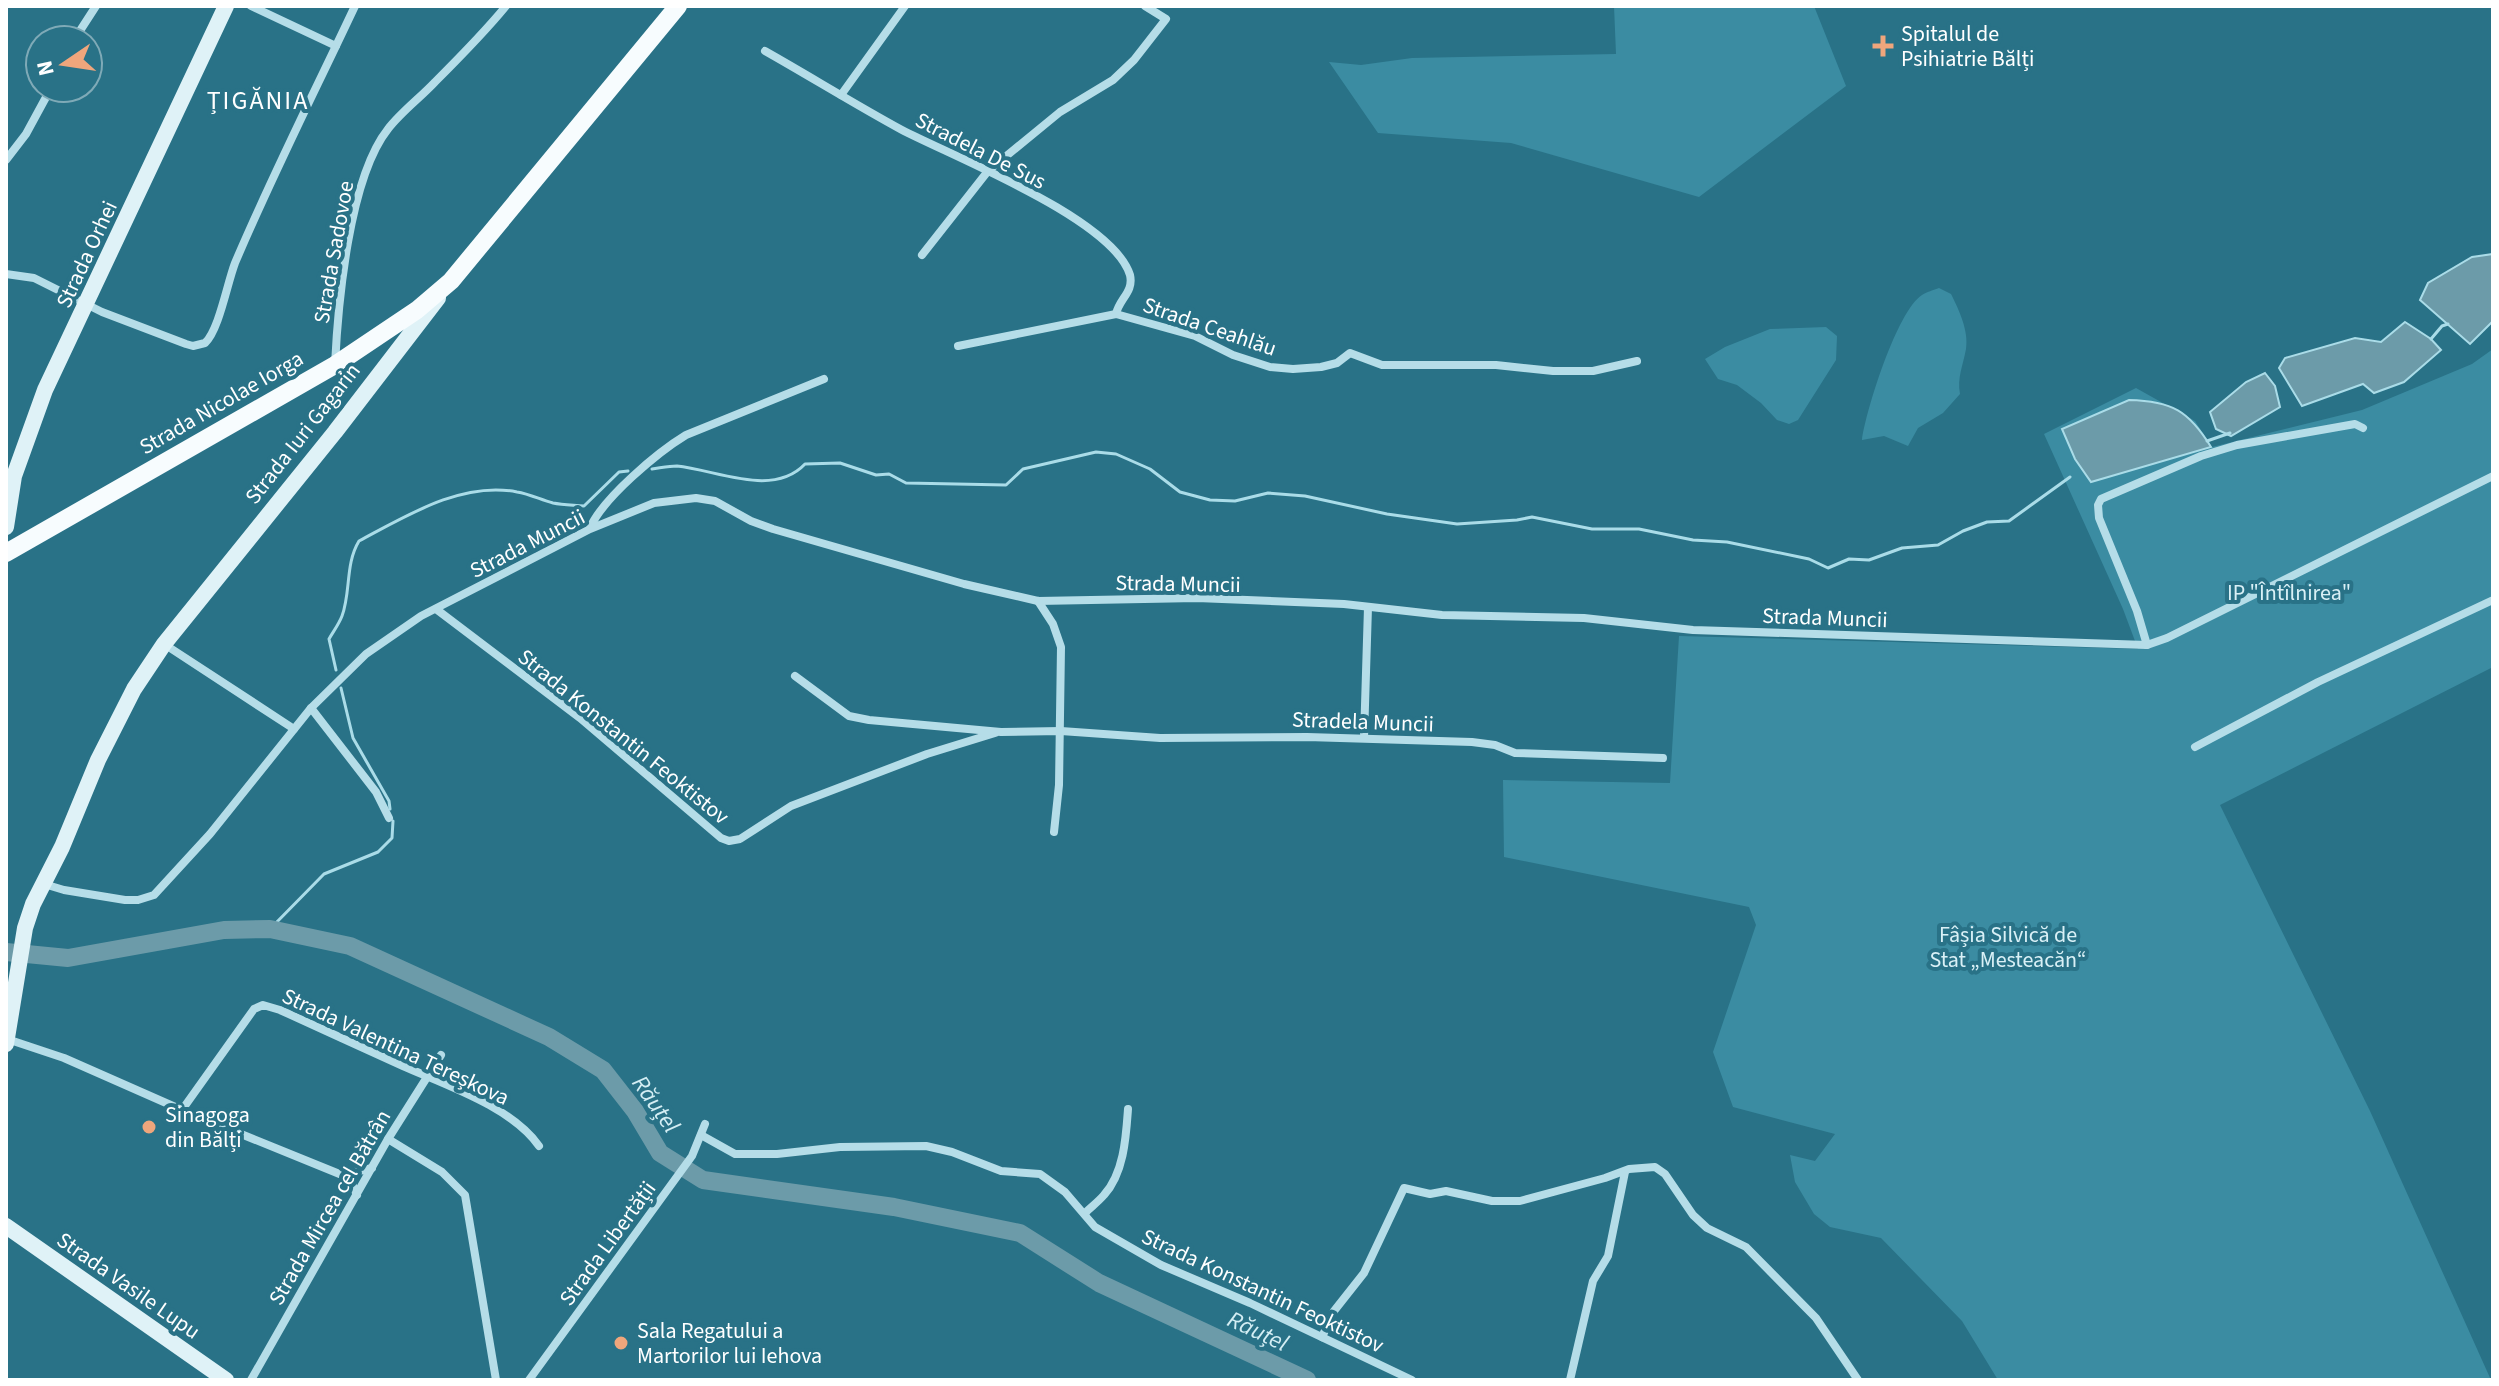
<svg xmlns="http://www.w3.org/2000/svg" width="2499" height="1386" font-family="'Source Sans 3',sans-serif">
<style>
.green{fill:#3b8ca2}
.water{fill:#6c9ba9;stroke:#aadce8;stroke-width:2}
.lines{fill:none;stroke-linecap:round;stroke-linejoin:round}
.stream{stroke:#aadce8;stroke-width:3}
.river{stroke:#6c9ba9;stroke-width:18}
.street{stroke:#b5dde8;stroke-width:8}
.secondary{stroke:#dff2f7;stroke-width:16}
.primary{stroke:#f7fcfe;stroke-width:18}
.poi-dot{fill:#efa67c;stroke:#297287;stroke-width:3}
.labels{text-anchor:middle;stroke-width:8;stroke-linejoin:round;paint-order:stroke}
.poi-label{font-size:22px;fill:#fff;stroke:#297287;text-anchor:start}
.street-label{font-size:22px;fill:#fff;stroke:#297287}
.park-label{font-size:22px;fill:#d9f0f6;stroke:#297287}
.water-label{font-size:24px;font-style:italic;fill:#d4eef4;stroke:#297287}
.quarter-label{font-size:26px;letter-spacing:2px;fill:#fff;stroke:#297287}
</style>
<rect width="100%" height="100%" fill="#297287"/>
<g class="green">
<path d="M 1614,6 L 1814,6 L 1846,86 L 1699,197 L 1511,143 L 1378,133 L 1329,62 L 1361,65 L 1412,58 L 1616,54 Z"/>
<path d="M 1939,288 L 1951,294 C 1959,310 1969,331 1966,349 C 1963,366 1957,377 1960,394 L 1943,413 L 1918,428 L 1908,446 L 1884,436 L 1862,440 C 1866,410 1897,311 1922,295 C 1926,292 1934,290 1939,288 Z"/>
<path d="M 1826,327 L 1837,336 L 1836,360 L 1798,420 L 1789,424 L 1777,420 L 1761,403 L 1737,385 L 1718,379 L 1705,359 L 1725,347 L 1770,329 Z"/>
<path d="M 2493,349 L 2493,667 L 2220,805 L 2370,1111 L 2491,1380 L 1998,1380 L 1962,1321 L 1881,1238 L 1830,1227 L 1814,1214 L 1795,1182 L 1790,1155 L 1815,1161 L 1835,1134 L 1733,1107 L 1713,1052 L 1756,925 L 1749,907 L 1504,857 L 1503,780 L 1670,783 L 1679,636 L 2138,649 L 2123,609 L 2044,434 L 2136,388 L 2195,421 L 2212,447 L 2362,410 L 2472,364 Z"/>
</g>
<g class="water">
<path d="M 2493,254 L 2493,321 L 2470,344 L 2420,300 L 2428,283 L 2472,257 Z"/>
<path d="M 2405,322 L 2431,339 L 2441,350 L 2404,382 L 2374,393 L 2363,384 L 2302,406 L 2279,368 L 2285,358 L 2355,338 L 2381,342 Z"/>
<path d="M 2265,373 L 2275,386 L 2280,407 L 2231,436 L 2216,429 L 2210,412 L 2246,382 Z"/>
<path d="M 2129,400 C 2172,401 2189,411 2211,447 L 2091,482 L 2075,459 L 2062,429 Z"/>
</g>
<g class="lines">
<g class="stream">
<path d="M 2431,339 L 2442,326 L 2448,324"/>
<path d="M 2207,441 L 2230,433"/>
<path d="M 652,469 C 660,468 669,466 677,466 C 717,470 773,498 805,464 L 840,463 L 876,475 L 889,474 L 906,483 L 1006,485 L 1023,469 L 1096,452 L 1116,454 L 1150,469 L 1180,492 L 1210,500 L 1235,501 L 1268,493 L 1305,496 L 1387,514 L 1457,524 L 1517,520 L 1532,517 L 1592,529 L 1639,529 L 1693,540 L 1727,542 L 1809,559 L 1828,568 L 1849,559 L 1869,560 L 1902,548 L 1938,545 L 1963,531 L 1987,522 L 2009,521 L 2070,477"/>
<path d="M 336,670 L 329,639 C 333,632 339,624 342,616 C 351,592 345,564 359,541 C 406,516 462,481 517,492 C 530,494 541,500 553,503 C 563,505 574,505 584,506 L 619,472 L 628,471"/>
<path d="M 341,688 L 353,738 L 389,801 L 390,809"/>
<path d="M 270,929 L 324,874 L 378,852 L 392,838 L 393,821"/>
</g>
<path class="river" d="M 6,952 L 68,958 L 224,930 L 270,929 L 350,946 L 549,1037 L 603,1070 L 635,1111 L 660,1153 L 703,1180 L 894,1207 L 1020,1233 L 1099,1283 L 1307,1380"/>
<g class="street">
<path d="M 251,6 L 336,46"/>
<path d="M 74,40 L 96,6"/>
<path d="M 765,51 C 811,77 856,105 902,130 C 954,157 1113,219 1130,275 C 1134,292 1119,299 1116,314"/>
<path d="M 841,95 L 905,6"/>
<path d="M 6,160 L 26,134 L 51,88"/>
<path d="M 922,255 L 988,171 L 1060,112 L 1113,80 L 1134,60 L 1166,19 L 1145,6"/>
<path d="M 6,274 L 34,278 L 102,312 L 186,344 L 193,346 L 205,343 C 219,330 227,284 235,263 C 272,176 315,91 355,6"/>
<path d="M 958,346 L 1116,314 L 1195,336 L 1233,355 L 1270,367 L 1293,369 L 1321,367 L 1337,363 L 1350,353 L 1382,365 L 1496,365 L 1553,371 L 1593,371 L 1637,361"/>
<path d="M 335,365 C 338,303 349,178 388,129 C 401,112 420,98 435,82 C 460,57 484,33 506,6"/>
<path d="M 590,528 C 603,498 658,452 686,435 L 824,379"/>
<path d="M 1038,601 L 1053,624 L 1061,647 L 1059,785 L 1054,832"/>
<path d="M 436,609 L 580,718 L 721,838 L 729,841 L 740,839 L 791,806 L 927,754 L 995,733"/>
<path d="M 164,644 L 294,729"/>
<path d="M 2147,645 L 2137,611 L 2099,518 L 2098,505 L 2101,499 L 2201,456 L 2237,445 L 2355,424 L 2363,428"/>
<path d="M 795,676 L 849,716 L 869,720 L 1001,732 L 1061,731 L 1160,738 L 1307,737 L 1472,742 L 1495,745 L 1515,753 L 1663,758"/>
<path d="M 311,708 L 376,792 L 389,818"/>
<path d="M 1364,738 L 1368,607"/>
<path d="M 2195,747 L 2318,682 L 2493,600"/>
<path d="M 44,884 L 64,890 L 125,900 L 138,900 L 154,895 L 210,834 L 311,708 L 366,654 L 421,616 L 590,529 L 654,503 L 696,498 L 715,501 L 751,521 L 773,529 L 964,584 L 1038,601 L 1197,598 L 1344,604 L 1442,615 L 1584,618 L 1693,630 L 2147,645 L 2167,638 L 2493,476"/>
<path d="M 7,1039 L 64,1058 L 182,1110 L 342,1175 L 352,1184 L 357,1195"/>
<path d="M 182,1110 L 254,1009 L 263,1005 L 280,1010 C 321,1029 362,1047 403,1066 C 446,1085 512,1107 539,1146"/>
<path d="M 701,1135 L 735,1154 L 777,1154 L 840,1147 L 926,1146 L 952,1152 L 1001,1171 L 1040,1174 L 1065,1192 L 1095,1227 L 1161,1265 L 1250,1303 L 1412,1380"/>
<path d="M 388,1139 L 442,1172 L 465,1195 L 496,1380"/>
<path d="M 342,1175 L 372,1168"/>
<path d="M 1085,1213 C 1091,1207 1098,1202 1104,1195 C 1124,1173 1126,1137 1128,1109"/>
<path d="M 1322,1337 L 1334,1311 L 1364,1273 L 1404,1188 L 1430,1194 L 1446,1191 L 1492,1201 L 1520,1201 L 1605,1178 L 1629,1169 L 1655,1167 L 1665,1174 L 1693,1215 L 1707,1228 L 1746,1247 L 1816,1318 L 1858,1380"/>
<path d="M 251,1380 L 388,1139 L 441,1055"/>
<path d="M 529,1380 L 692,1156 L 705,1124"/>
<path d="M 1570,1380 L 1593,1281 L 1608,1256 L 1625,1172"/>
</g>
<g class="secondary">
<path d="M 6,527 L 14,476 L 45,390 L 226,6"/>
<path d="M 6,1044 L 25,928 L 33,904 L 62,847 L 98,760 L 134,689 L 164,644 L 335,432 L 438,298"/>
<path d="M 6,1226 L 226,1380"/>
</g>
<path class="primary" d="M 6,553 L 335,365 L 417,310 L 451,281 L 678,6"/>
</g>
<g class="poi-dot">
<path d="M1879 34h8v8h8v8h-8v8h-8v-8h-8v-8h8z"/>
<circle cx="149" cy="1127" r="8"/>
<circle cx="621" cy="1343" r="8"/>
</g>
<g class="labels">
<g class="poi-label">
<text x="1901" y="41">Spitalul de<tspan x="1901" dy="25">Psihiatrie Bălți</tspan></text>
<text x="165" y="1122">Sinagoga<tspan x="165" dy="25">din Bălți</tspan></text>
<text x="637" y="1338">Sala Regatului a<tspan x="637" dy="25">Martorilor lui Iehova</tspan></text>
</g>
<g class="street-label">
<text transform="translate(981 150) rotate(27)" y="8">Stradela De Sus</text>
<text transform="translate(333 252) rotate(-80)" y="8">Strada Sadovoe</text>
<text transform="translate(86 254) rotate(-65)" y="8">Strada Orhei</text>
<text transform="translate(1210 326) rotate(19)" y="8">Strada Ceahlău</text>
<text transform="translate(221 402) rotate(-30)" y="8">Strada Nicolae Iorga</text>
<text transform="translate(302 433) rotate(-52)" y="8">Strada Iuri Gagarin</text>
<text transform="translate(527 543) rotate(-27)" y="8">Strada Muncii</text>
<text transform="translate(1178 583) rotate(1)" y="8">Strada Muncii</text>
<text transform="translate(1825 617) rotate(2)" y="8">Strada Muncii</text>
<text transform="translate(1363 721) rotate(2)" y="8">Stradela Muncii</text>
<text transform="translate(624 736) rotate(39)" y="8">Strada Konstantin Feoktistov</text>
<text transform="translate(396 1046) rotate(25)" y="8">Strada Valentina Tereșkova</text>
<text transform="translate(329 1207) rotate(-60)" y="8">Strada Mircea cel Bătrân</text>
<text transform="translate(607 1243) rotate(-54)" y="8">Strada Libertății</text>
<text transform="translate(129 1285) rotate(35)" y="8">Strada Vasile Lupu</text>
<text transform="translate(1263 1290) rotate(25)" y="8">Strada Konstantin Feoktistov</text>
</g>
<g class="park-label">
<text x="2289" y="600">IP "Întîlnirea"</text>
<text x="2008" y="942">Fâșia Silvică de<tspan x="2008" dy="25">Stat „Mesteacăn“</tspan></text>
</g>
<g class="water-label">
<text transform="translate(656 1104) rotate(55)" y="8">Răuțel</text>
<text transform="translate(1258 1331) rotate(25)" y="8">Răuțel</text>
</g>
<g class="quarter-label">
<text x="258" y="109">ȚIGĂNIA</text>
</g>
</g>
<rect width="2499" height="1386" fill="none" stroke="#ffffff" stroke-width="16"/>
<g transform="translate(64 64) rotate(257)"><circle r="38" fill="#297287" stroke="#7faab7" stroke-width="2"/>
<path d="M0-6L14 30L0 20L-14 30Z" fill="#efa67c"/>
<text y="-12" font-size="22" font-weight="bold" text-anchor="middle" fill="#ffffff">N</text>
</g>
</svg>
